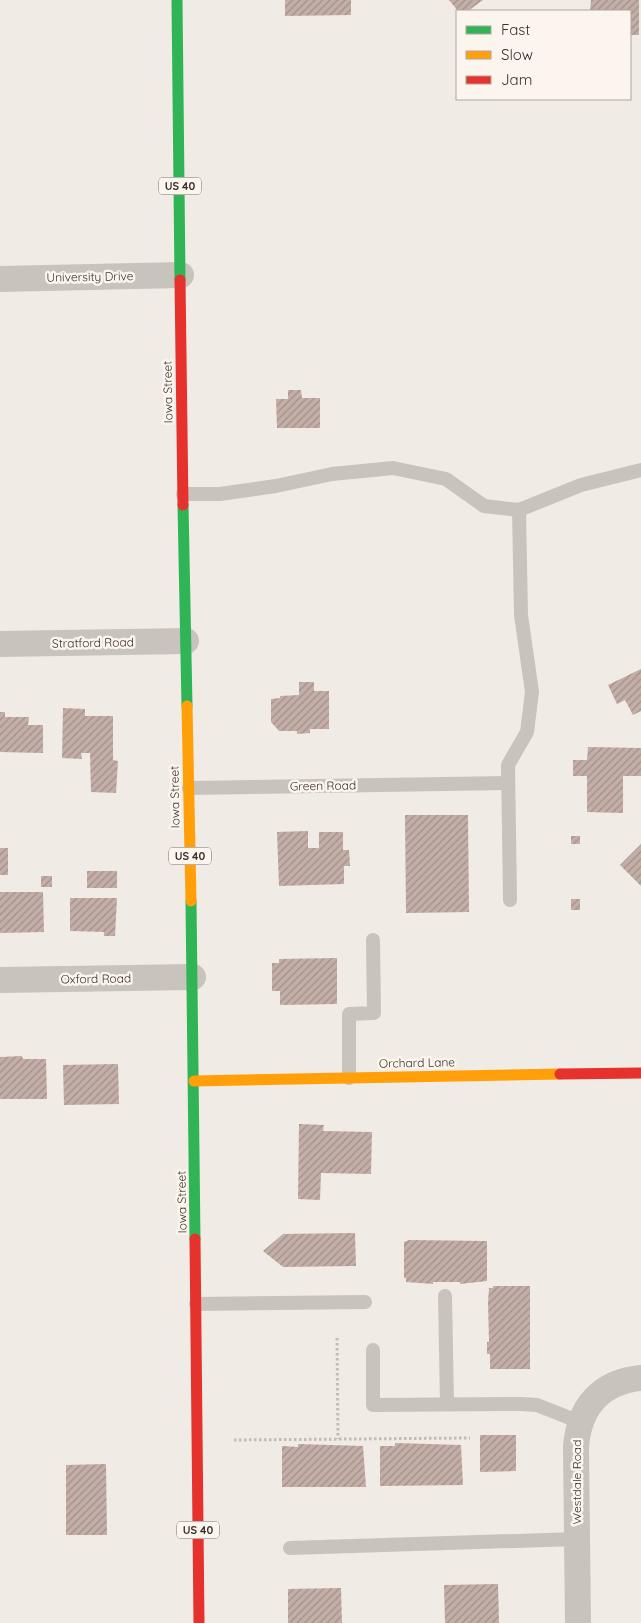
<svg xmlns="http://www.w3.org/2000/svg" width="641" height="1623" font-family="Quicksand,sans-serif">
<style>
.building{fill:url(#building-hatch)}
.lines{fill:none;stroke-linecap:round;stroke-linejoin:round}
.path{stroke:#c2bbb6;stroke-width:3;stroke-dasharray:2.5 2.5;stroke-linecap:butt}
.lane{stroke:#c9c3be;stroke-width:14}
.street{stroke:#c9c3be;stroke-width:26}
.fast{stroke:#30b455;stroke-width:11}
.slow{stroke:#ff9f0a;stroke-width:11}
.jam{stroke:#e5322d;stroke-width:11}
.labels{text-anchor:middle;stroke-width:5;stroke-linejoin:round;paint-order:stroke}
.shield{fill:#fbf5ee;stroke:#756b66;stroke-width:1}
.shield-label{font-size:11px;font-weight:bold;fill:#3b302b}
.street-label{font-size:12px;fill:#3b302b;stroke:#fbf5ee}
</style>
<defs>
<pattern id="building-hatch" width="6" height="6" patternUnits="userSpaceOnUse" patternTransform="scale(1.25)"><rect width="6" height="6" fill="#c3afa7"/><path d="M-1 1l2-2M0 6l6-6M5 7l2-2" fill="none" stroke="#a08f88"/></pattern>
</defs>
<rect width="100%" height="100%" fill="#f0ebe5"/>
<g class="building">
<path d="M 285,0 L 351,0 L 351,15 L 285,16 Z"/>
<path d="M 449,0 L 483,0 L 468,11 L 458,11 Z"/>
<path d="M 591,0 L 639,0 L 639,35 L 630,35 L 630,11 L 590,11 Z"/>
<path d="M 288,390 L 301,390 L 302,398 L 320,398 L 320,428 L 277,428 L 276,399 L 288,399 Z"/>
<path d="M 641,669 L 641,711 L 633,715 L 625,700 L 617,704 L 608,685 Z"/>
<path d="M 299,682 L 314,682 L 314,691 L 329,691 L 329,729 L 310,729 L 310,733 L 297,734 L 297,731 L 279,731 L 271,722 L 271,699 L 280,698 L 280,696 L 299,695 Z"/>
<path d="M 63,708 L 85,709 L 85,716 L 113,716 L 113,760 L 118,761 L 116,793 L 91,792 L 90,753 L 81,753 L 82,759 L 62,758 Z"/>
<path d="M 0,712 L 5,712 L 5,717 L 29,717 L 28,725 L 43,725 L 43,753 L 0,752 Z"/>
<path d="M 588,747 L 641,748 L 641,776 L 623,776 L 623,813 L 587,812 L 587,776 L 573,776 L 573,760 L 587,760 Z"/>
<path d="M 405,815 L 468,815 L 469,912 L 406,913 Z"/>
<path d="M 308,831 L 308,848 L 319,848 L 319,832 L 343,832 L 343,850 L 349,850 L 350,866 L 344,866 L 344,884 L 279,886 L 277,832 Z"/>
<rect x="571" y="836" width="9" height="8"/>
<path d="M 641,844 L 641,886 L 620,865 Z"/>
<rect x="0" y="848" width="8" height="27"/>
<rect x="87" y="871" width="30" height="17"/>
<rect x="41" y="876" width="11" height="11"/>
<path d="M 0,892 L 43,892 L 44,932 L 0,933 Z"/>
<path d="M 70,898 L 117,898 L 115,936 L 104,936 L 104,932 L 70,931 Z"/>
<rect x="571" y="899" width="9" height="11"/>
<path d="M 337,958 L 337,1004 L 280,1005 L 280,991 L 272,991 L 272,963 L 279,963 L 279,959 Z"/>
<path d="M 22,1056 L 23,1059 L 46,1059 L 47,1099 L 0,1099 L 0,1057 Z"/>
<path d="M 118,1064 L 119,1104 L 64,1105 L 63,1065 Z"/>
<path d="M 299,1124 L 324,1125 L 323,1131 L 372,1132 L 371,1174 L 321,1173 L 320,1200 L 298,1199 Z"/>
<path d="M 355,1233 L 356,1266 L 283,1267 L 263,1251 L 283,1234 Z"/>
<path d="M 409,1240 L 487,1241 L 487,1281 L 460,1284 L 460,1282 L 433,1282 L 433,1284 L 406,1282 L 406,1278 L 404,1278 L 404,1242 Z"/>
<path d="M 493,1286 L 530,1286 L 530,1369 L 490,1369 L 490,1354 L 487,1354 L 487,1342 L 489,1342 L 488,1302 L 489,1288 L 493,1288 Z"/>
<path d="M 480,1435 L 516,1435 L 516,1471 L 480,1472 Z"/>
<path d="M 395,1443 L 461,1445 L 463,1485 L 380,1486 L 380,1446 L 395,1446 Z"/>
<path d="M 298,1444 L 363,1446 L 366,1487 L 282,1487 L 282,1446 L 298,1447 Z"/>
<path d="M 106,1464 L 107,1535 L 66,1535 L 66,1465 Z"/>
<path d="M 498,1584 L 499,1623 L 445,1623 L 444,1585 Z"/>
<path d="M 341,1588 L 342,1623 L 288,1623 L 288,1589 Z"/>
</g>
<g class="lines">
<g class="path">
<path d="M 337,1338 L 338,1439"/>
<path d="M 234,1440 L 470,1438"/>
</g>
<g class="lane">
<path d="M 183,494 L 220,494 L 276,486 L 332,474 L 393,468 L 446,479 L 484,506 L 519,510 L 581,485 L 641,470"/>
<path d="M 189,788 L 508,783"/>
<path d="M 510,900 L 508,765 L 527,732 L 532,692 L 521,615 L 519,510"/>
<path d="M 349,1078 L 349,1014 L 374,1013 L 373,940"/>
<path d="M 445,1296 L 447,1404"/>
<path d="M 196,1304 L 365,1302"/>
<path d="M 373,1350 L 373,1405 L 521,1404 L 537,1405 L 580,1422"/>
<path d="M 290,1548 L 577,1539"/>
</g>
<g class="street">
<path d="M 0,279 L 181,275"/>
<path d="M 0,644 L 186,641"/>
<path d="M 0,980 L 193,977"/>
<path d="M 578,1623 L 576,1447 C 579,1407 600,1382 641,1378"/>
</g>
<g class="fast">
<path d="M 177,0 L 180,280"/>
<path d="M 183,505 L 187,706"/>
<path d="M 191,901 L 195,1239"/>
</g>
<g class="slow">
<path d="M 187,706 L 191,901"/>
<path d="M 194,1081 L 560,1074"/>
</g>
<g class="jam">
<path d="M 180,280 L 183,505"/>
<path d="M 560,1074 L 641,1073"/>
<path d="M 195,1239 L 199,1623"/>
</g>
</g>
<g class="labels">
<g class="shield">
<rect x="159" y="177.5" width="42" height="17" rx="4"/>
<rect x="169" y="847.5" width="42" height="17" rx="4"/>
<rect x="177" y="1521.5" width="42" height="17" rx="4"/>
</g>
<g class="shield-label">
<text x="180" y="190">US 40</text>
<text x="190" y="860">US 40</text>
<text x="198" y="1534">US 40</text>
</g>
<g class="street-label">
<text transform="translate(90 277) rotate(-1)" y="4">University Drive</text>
<text transform="translate(168 392) rotate(-91)" y="4">Iowa Street</text>
<text transform="translate(93 643) rotate(-1)" y="4">Stratford Road</text>
<text transform="translate(323 786) rotate(-1)" y="4">Green Road</text>
<text transform="translate(175 797) rotate(-91)" y="4">Iowa Street</text>
<text transform="translate(96 979) rotate(-1)" y="4">Oxford Road</text>
<text transform="translate(417 1063) rotate(-1)" y="4">Orchard Lane</text>
<text transform="translate(182 1202) rotate(-91)" y="4">Iowa Street</text>
<text transform="translate(577 1482) rotate(-90)" y="4">Westdale Road</text>
</g>
</g>
<rect x="456" y="10" width="175" height="90" fill="#fbf5ee" stroke="#aea6a0"/>
<rect x="466" y="26" width="25" height="8" fill="#30b455" stroke="#aea6a0"/>
<text x="501" y="35" font-size="15" fill="#3b302b">Fast</text>
<rect x="466" y="51" width="25" height="8" fill="#ff9f0a" stroke="#aea6a0"/>
<text x="501" y="60" font-size="15" fill="#3b302b">Slow</text>
<rect x="466" y="76" width="25" height="8" fill="#e5322d" stroke="#aea6a0"/>
<text x="501" y="85" font-size="15" fill="#3b302b">Jam</text>
</svg>
